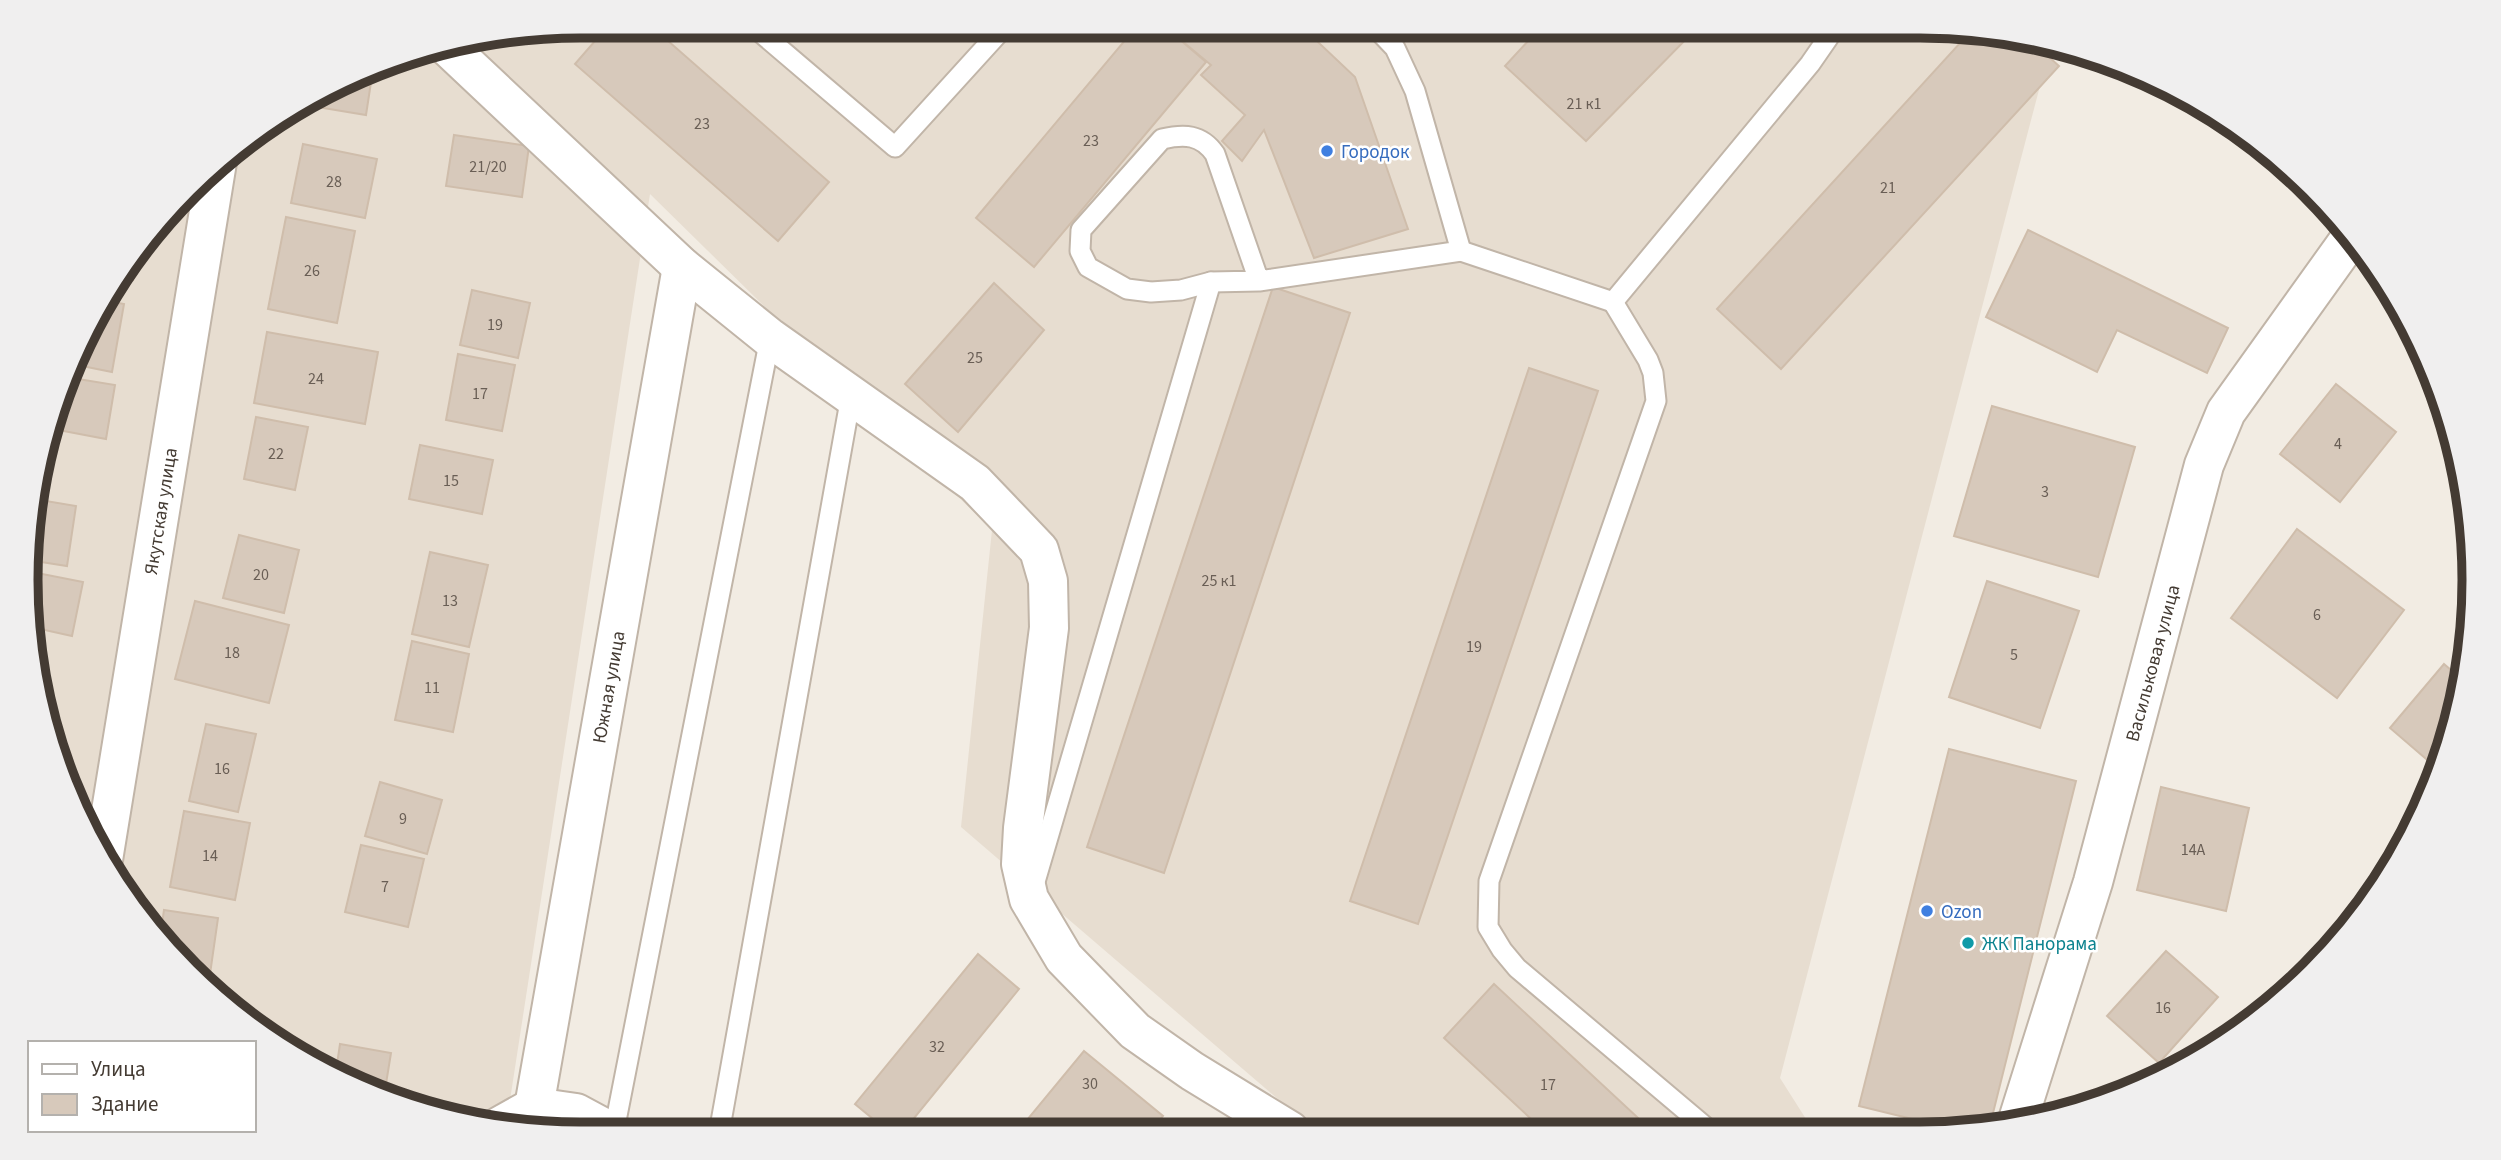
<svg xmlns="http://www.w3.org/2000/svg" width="2501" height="1160" font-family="'Source Sans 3',sans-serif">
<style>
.residential{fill:#e7ddd0}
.building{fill:#d7c9bb;stroke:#cfbdab;stroke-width:2}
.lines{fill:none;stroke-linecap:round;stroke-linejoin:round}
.lane-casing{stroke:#c1b5a8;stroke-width:23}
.street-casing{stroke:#c1b5a8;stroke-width:42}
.lane{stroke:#fff;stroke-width:19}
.street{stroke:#fff;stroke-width:38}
.shop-dot{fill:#3f7fe0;stroke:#fff;stroke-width:2.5}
.culture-dot{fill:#0f9aa8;stroke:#fff;stroke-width:2.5}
.labels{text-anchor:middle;stroke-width:5;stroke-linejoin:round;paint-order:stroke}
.number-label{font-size:16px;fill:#695e55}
.shop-label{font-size:19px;fill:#366cbe;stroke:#fff;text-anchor:start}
.street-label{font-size:19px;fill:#443b33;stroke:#fff}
.culture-label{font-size:19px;fill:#0d838f;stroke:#fff;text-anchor:start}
.rim{fill:none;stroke:#443b33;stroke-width:9}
</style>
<rect width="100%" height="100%" fill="#f2ece3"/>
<path class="residential" d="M 580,26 L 1921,26 L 2029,37 L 2051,44 L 1780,1078 L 1813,1130 L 1315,1131 L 961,827 L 992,530 L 650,194 L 506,1126 L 472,1123 L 368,1092 L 215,997 L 100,857 L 37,688 L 26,580 L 37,472 L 101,303 L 215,163 L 303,100 L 402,56 Z"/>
<g class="building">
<path d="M 608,26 L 651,26 L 829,182 L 778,241 L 575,64 Z"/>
<path d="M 1137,26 L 1164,26 L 1206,62 L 1034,267 L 976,218 Z"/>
<path d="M 1164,26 L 1301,26 L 1355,77 L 1408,229 L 1314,258 L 1264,130 L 1242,161 L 1222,141 L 1245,115 L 1201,75 L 1211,65 Z"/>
<path d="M 1542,26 L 1699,26 L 1586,141 L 1505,66 Z"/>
<path d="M 1971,31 L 2027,37 L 2059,66 L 1781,369 L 1717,309 Z"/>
<path d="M 373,69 L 366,115 L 311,106 L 313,96 Z"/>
<path d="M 454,135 L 529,146 L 522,197 L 446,186 Z"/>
<path d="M 303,144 L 377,159 L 365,218 L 291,203 Z"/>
<path d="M 286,217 L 355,231 L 337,323 L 268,309 Z"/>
<path d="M 2028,230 L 2228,328 L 2207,373 L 2117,330 L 2097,372 L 1986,317 Z"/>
<path d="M 137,258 L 133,280 L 121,278 Z"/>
<path d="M 994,283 L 1044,330 L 958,432 L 905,384 Z"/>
<path d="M 1273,287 L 1350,313 L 1164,873 L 1087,847 Z"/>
<path d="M 472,290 L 530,303 L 518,358 L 460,345 Z"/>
<path d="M 103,300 L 124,304 L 112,372 L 77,365 Z"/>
<path d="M 267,332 L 378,352 L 365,424 L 254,403 Z"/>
<path d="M 458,354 L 515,365 L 502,431 L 446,420 Z"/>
<path d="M 1529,368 L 1598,391 L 1418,924 L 1350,901 Z"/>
<path d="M 72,378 L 115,385 L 106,439 L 53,429 Z"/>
<path d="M 2336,384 L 2396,432 L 2340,502 L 2280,454 Z"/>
<path d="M 1992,406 L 2135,447 L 2098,577 L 1954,536 Z"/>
<path d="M 256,417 L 308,427 L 295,490 L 244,479 Z"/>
<path d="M 420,445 L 493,460 L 482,514 L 409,499 Z"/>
<path d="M 34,499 L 76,506 L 67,566 L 28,560 Z"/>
<path d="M 2297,529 L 2404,610 L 2337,698 L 2231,618 Z"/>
<path d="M 239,535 L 299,550 L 284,613 L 223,598 Z"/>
<path d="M 430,552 L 488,565 L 469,647 L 412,634 Z"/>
<path d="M 27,571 L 83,582 L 72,636 L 31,627 Z"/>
<path d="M 1987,581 L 2079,611 L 2040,728 L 1949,697 Z"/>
<path d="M 195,601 L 289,625 L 269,703 L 175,679 Z"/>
<path d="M 412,641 L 469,654 L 453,732 L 395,720 Z"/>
<path d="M 2444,664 L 2465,682 L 2439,770 L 2390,728 Z"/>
<path d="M 47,716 L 58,718 L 55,735 Z"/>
<path d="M 206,724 L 256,734 L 238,812 L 189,801 Z"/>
<path d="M 1949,749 L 2076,781 L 1989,1129 L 1953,1129 L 1859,1106 Z"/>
<path d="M 380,782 L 442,800 L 427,854 L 365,836 Z"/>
<path d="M 2161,787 L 2249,808 L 2226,911 L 2137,890 Z"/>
<path d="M 184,811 L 250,823 L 235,900 L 170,887 Z"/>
<path d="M 361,845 L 424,859 L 408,927 L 345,912 Z"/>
<path d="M 164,910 L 218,918 L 208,988 L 161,931 Z"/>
<path d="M 2166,951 L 2218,997 L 2159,1063 L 2107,1016 Z"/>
<path d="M 978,954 L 1019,989 L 902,1133 L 890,1133 L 855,1104 Z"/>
<path d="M 1494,984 L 1651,1130 L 1543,1130 L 1444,1038 Z"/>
<path d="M 340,1044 L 391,1053 L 384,1096 L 368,1092 L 336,1071 Z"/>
<path d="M 1084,1051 L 1163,1116 L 1150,1132 L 1017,1132 Z"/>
</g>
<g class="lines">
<defs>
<g id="lane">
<path d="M 753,26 L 895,147 L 1005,26"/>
<path d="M 1461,251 L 1613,302 L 1810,64 L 1828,38 L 1832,26"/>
<path d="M 1259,281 L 1215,154 C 1201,134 1184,134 1162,139 L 1081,230 L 1080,251 L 1088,267 L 1127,289 L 1151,292 L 1181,290 L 1211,282 L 1259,281 L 1461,251 L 1415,91 L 1395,48 L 1374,26"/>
<path d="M 1613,302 L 1648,360 L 1653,373 L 1656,401 L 1489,881 L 1488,927 L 1502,950 L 1517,968 L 1709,1130"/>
<path d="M 1034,885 L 1211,282"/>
<path d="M 614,1131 L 770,338"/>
<path d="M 719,1133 L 851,396"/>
</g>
<g id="street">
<path d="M 449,48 L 682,267 L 770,338 L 975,483 L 1039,550 L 1048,581 L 1049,628 L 1023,828 L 1021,864 L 1029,899 L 1064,958 L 1135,1031 L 1192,1071 L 1290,1131"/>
<path d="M 103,860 L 217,162"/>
<path d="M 534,1107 L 682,267"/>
<path d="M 534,1107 L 576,1113 L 615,1134"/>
<path d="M 2017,1123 L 2093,882 L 2204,465 L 2226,412 L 2352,236"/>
<path d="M 500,1126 L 534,1107"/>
</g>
</defs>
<use href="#lane" class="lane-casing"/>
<use href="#street" class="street-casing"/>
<use href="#lane" class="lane"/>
<use href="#street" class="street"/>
</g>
<g class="shop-dot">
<circle cx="1327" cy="151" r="7"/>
<circle cx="1927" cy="911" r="7"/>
</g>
<circle class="culture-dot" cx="1968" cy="943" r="7"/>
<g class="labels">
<g class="number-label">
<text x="1584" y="109">21 к1</text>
<text x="702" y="129">23</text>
<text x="1091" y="146">23</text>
<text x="488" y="172">21/20</text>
<text x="334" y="187">28</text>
<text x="1888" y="193">21</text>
<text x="312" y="276">26</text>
<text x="495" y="330">19</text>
<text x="975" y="363">25</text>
<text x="316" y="384">24</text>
<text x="480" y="399">17</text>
<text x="2338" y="449">4</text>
<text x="276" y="459">22</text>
<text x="451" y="486">15</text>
<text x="2045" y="497">3</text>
<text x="261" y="580">20</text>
<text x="1219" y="586">25 к1</text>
<text x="450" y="606">13</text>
<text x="2317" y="620">6</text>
<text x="1474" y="652">19</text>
<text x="232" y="658">18</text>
<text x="2014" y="660">5</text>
<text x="432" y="693">11</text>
<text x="222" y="774">16</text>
<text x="403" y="824">9</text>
<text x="2193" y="855">14А</text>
<text x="210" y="861">14</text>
<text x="385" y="892">7</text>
<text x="2163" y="1013">16</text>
<text x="937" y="1052">32</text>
<text x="1090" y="1089">30</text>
<text x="1548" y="1090">17</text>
</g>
<g class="shop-label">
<text x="1341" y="158">Городок</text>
<text x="1941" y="918">Ozon</text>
</g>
<g class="street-label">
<text transform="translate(160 511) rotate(-81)" y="7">Якутская улица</text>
<text transform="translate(2152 663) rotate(-75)" y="7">Васильковая улица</text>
<text transform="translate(608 687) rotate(-80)" y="7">Южная улица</text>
</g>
<g class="culture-label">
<text x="1982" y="950">ЖК Панорама</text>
</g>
</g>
<path d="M0 0H2501V1160H0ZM580 38H1920A542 542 0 0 1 2462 580V580A542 542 0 0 1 1920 1122H580A542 542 0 0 1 38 580V580A542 542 0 0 1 580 38Z" fill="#f0efef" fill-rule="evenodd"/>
<path class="rim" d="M580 38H1920A542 542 0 0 1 2462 580V580A542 542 0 0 1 1920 1122H580A542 542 0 0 1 38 580V580A542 542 0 0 1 580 38Z"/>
<rect x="28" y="1041" width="228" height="91" fill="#ffffff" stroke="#b4b1ad" stroke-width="2"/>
<rect x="42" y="1064" width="35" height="10" fill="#ffffff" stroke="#b4b1ad" stroke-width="2"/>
<text x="91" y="1076" font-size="21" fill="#443b33">Улица</text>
<rect x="42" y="1094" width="35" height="21" fill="#d7c9bb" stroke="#b4b1ad" stroke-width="2"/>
<text x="91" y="1111" font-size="21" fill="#443b33">Здание</text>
</svg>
